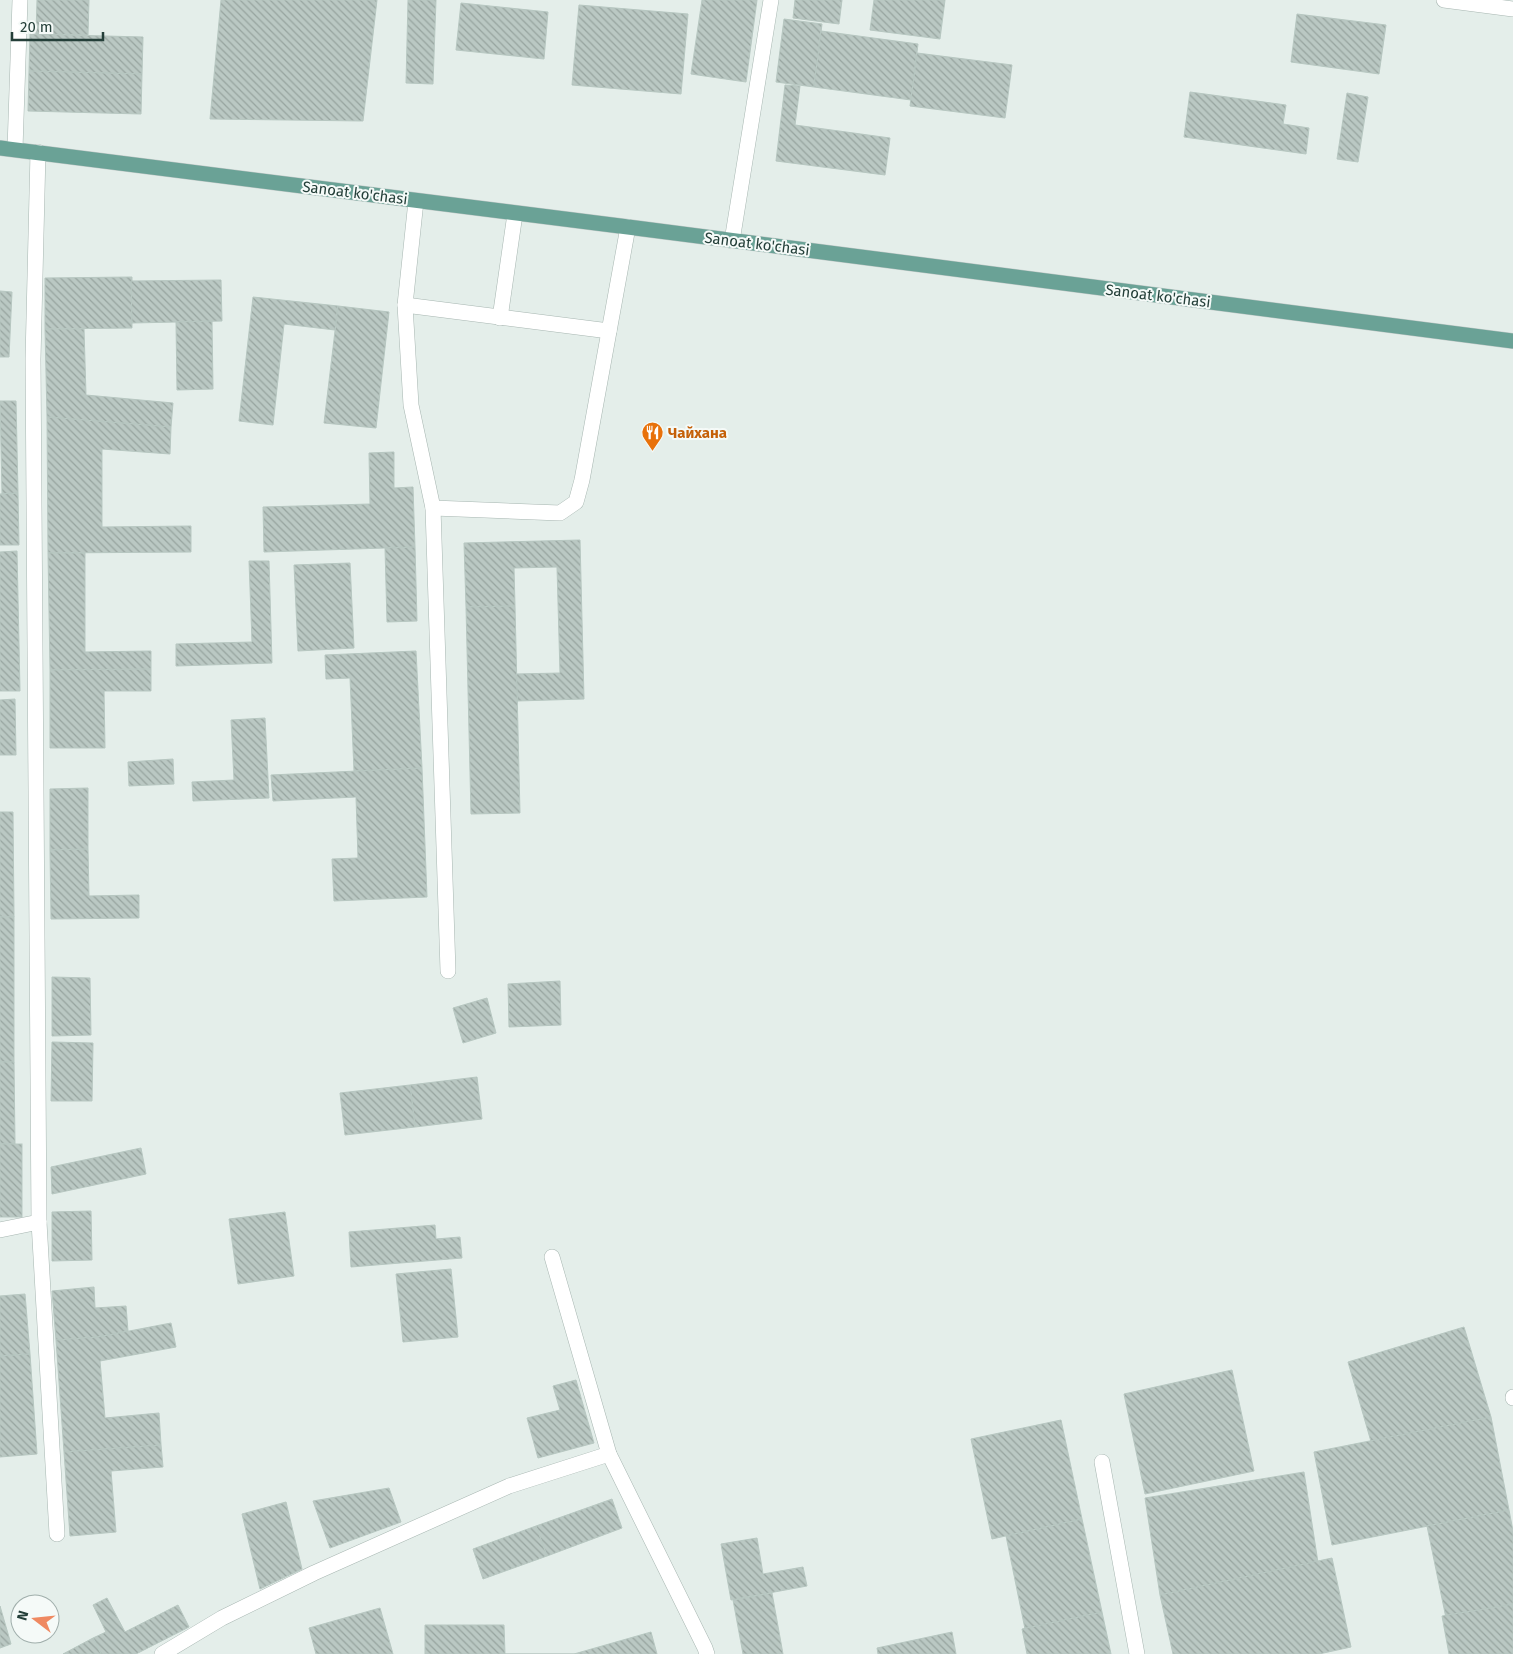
<svg xmlns="http://www.w3.org/2000/svg" width="1513" height="1654" font-family="'Fira Sans',sans-serif">
<style>
.building{fill:url(#building-back-hatch);stroke:#b7c7c1}
.lines{fill:none;stroke-linecap:round;stroke-linejoin:round}
.minor-casing{stroke:#a7b6b1;stroke-width:16}
.major-casing{stroke:#c2c9c8;stroke-width:16}
.minor{stroke:#fff;stroke-width:15}
.major{stroke:#6aa296;stroke-width:15}
.labels{text-anchor:middle;stroke-width:4;stroke-linejoin:round;paint-order:stroke}
.street-label{font-size:15px;fill:#243f39;stroke:#f5faf8}
.food-label{font-size:15px;font-weight:bold;fill:#c56008;stroke:#f5faf8;text-anchor:start}
</style>
<defs>
<pattern id="building-back-hatch" width="6" height="6" patternUnits="userSpaceOnUse" patternTransform="scale(1.25)"><rect width="6" height="6" fill="#bac8c3"/><path d="M-1 5l2 2M0 0l6 6M5-1l2 2" fill="none" stroke="#97a49f"/></pattern>
</defs>
<rect width="100%" height="100%" fill="#e4eeea"/>
<g class="building">
<path d="M 37,0 L 89,0 L 88,35 L 36,34 Z"/>
<path d="M 221,0 L 377,0 L 363,121 L 210,119 Z"/>
<path d="M 408,0 L 436,0 L 433,84 L 406,83 Z"/>
<path d="M 702,0 L 757,0 L 746,82 L 691,74 Z"/>
<path d="M 795,0 L 842,0 L 839,24 L 793,18 Z"/>
<path d="M 874,0 L 945,0 L 940,39 L 870,30 Z"/>
<path d="M 461,3 L 548,12 L 544,59 L 456,50 Z"/>
<path d="M 579,5 L 688,14 L 681,94 L 572,85 Z"/>
<path d="M 1297,14 L 1386,25 L 1379,74 L 1291,62 Z"/>
<path d="M 784,19 L 822,24 L 814,87 L 776,82 Z"/>
<path d="M 821,31 L 918,44 L 911,100 L 814,87 Z"/>
<path d="M 30,34 L 143,37 L 142,74 L 29,71 Z"/>
<path d="M 917,53 L 1012,65 L 1005,118 L 910,106 Z"/>
<path d="M 29,71 L 142,74 L 141,114 L 28,111 Z"/>
<path d="M 785,85 L 800,86 L 795,125 L 890,138 L 885,175 L 776,161 Z"/>
<path d="M 1190,92 L 1286,105 L 1283,124 L 1309,128 L 1306,154 L 1184,137 Z"/>
<path d="M 1347,93 L 1368,97 L 1358,162 L 1337,159 Z"/>
<path d="M 132,277 L 132,328 L 45,329 L 45,278 Z"/>
<path d="M 221,280 L 222,321 L 132,323 L 131,281 Z"/>
<path d="M 0,291 L 12,292 L 9,357 L 0,357 Z"/>
<path d="M 253,297 L 338,306 L 335,330 L 284,324 L 273,425 L 239,421 Z"/>
<path d="M 338,306 L 389,312 L 376,428 L 324,423 Z"/>
<path d="M 212,321 L 213,389 L 177,390 L 176,322 Z"/>
<path d="M 45,329 L 84,329 L 86,395 L 173,403 L 171,427 L 47,417 Z"/>
<path d="M 0,401 L 16,401 L 18,493 L 2,494 Z"/>
<path d="M 47,417 L 171,427 L 170,454 L 102,449 L 102,527 L 191,526 L 191,552 L 48,553 Z"/>
<path d="M 394,452 L 394,488 L 413,487 L 415,547 L 264,552 L 263,507 L 370,504 L 369,453 Z"/>
<path d="M 18,493 L 19,545 L 0,545 L 0,494 Z"/>
<path d="M 580,540 L 584,699 L 517,701 L 516,674 L 560,673 L 557,567 L 514,568 L 515,606 L 466,607 L 464,543 Z"/>
<path d="M 415,547 L 417,621 L 387,622 L 385,548 Z"/>
<path d="M 17,551 L 20,691 L 0,691 L 0,552 Z"/>
<path d="M 48,553 L 85,553 L 85,652 L 151,651 L 151,669 L 50,670 Z"/>
<path d="M 249,561 L 269,561 L 272,663 L 176,666 L 176,644 L 252,642 Z"/>
<path d="M 350,563 L 354,648 L 298,651 L 294,565 Z"/>
<path d="M 515,606 L 520,813 L 471,814 L 466,607 Z"/>
<path d="M 416,651 L 422,768 L 354,771 L 350,678 L 326,679 L 325,655 Z"/>
<path d="M 151,669 L 151,691 L 104,691 L 105,748 L 50,748 L 50,670 Z"/>
<path d="M 15,699 L 16,755 L 0,755 L 0,700 Z"/>
<path d="M 265,718 L 269,798 L 193,801 L 192,782 L 234,780 L 231,720 Z"/>
<path d="M 173,759 L 174,784 L 129,786 L 128,762 Z"/>
<path d="M 422,768 L 427,897 L 334,901 L 332,859 L 358,858 L 356,797 L 273,801 L 271,775 Z"/>
<path d="M 88,788 L 88,849 L 50,850 L 50,789 Z"/>
<path d="M 0,812 L 13,812 L 14,917 L 0,917 Z"/>
<path d="M 88,849 L 89,896 L 139,895 L 139,918 L 51,919 L 50,850 Z"/>
<rect x="0" y="917" width="14" height="145"/>
<path d="M 52,977 L 90,978 L 91,1035 L 52,1036 Z"/>
<path d="M 560,981 L 561,1025 L 509,1027 L 508,984 Z"/>
<path d="M 487,998 L 496,1033 L 463,1043 L 453,1008 Z"/>
<path d="M 52,1042 L 93,1043 L 92,1101 L 51,1101 Z"/>
<path d="M 0,1062 L 14,1062 L 15,1144 L 0,1144 Z"/>
<path d="M 477,1077 L 482,1119 L 415,1127 L 410,1085 Z"/>
<path d="M 410,1085 L 415,1127 L 345,1135 L 340,1093 Z"/>
<rect x="0" y="1144" width="22" height="73"/>
<path d="M 141,1148 L 146,1174 L 52,1194 L 51,1167 Z"/>
<path d="M 91,1211 L 92,1260 L 52,1261 L 52,1212 Z"/>
<path d="M 285,1212 L 294,1276 L 238,1284 L 229,1219 Z"/>
<path d="M 435,1225 L 436,1239 L 460,1237 L 462,1258 L 351,1267 L 349,1232 Z"/>
<path d="M 451,1269 L 458,1337 L 403,1342 L 396,1274 Z"/>
<path d="M 94,1287 L 95,1308 L 126,1306 L 128,1331 L 98,1337 L 56,1340 L 52,1291 Z"/>
<path d="M 25,1294 L 30,1354 L 0,1356 L 0,1296 Z"/>
<path d="M 171,1323 L 176,1347 L 100,1361 L 105,1418 L 159,1413 L 161,1445 L 64,1452 L 56,1340 L 98,1337 Z"/>
<path d="M 1464,1327 L 1491,1417 L 1374,1452 L 1348,1362 Z"/>
<path d="M 30,1354 L 37,1454 L 0,1457 L 0,1356 Z"/>
<path d="M 1232,1370 L 1254,1471 L 1145,1494 L 1124,1394 Z"/>
<path d="M 576,1380 L 594,1443 L 538,1458 L 527,1418 L 560,1410 L 553,1386 Z"/>
<path d="M 1491,1417 L 1509,1510 L 1332,1545 L 1314,1452 Z"/>
<path d="M 1061,1420 L 1082,1519 L 992,1539 L 971,1439 Z"/>
<path d="M 161,1445 L 163,1467 L 111,1471 L 116,1532 L 70,1536 L 64,1452 Z"/>
<path d="M 1304,1472 L 1319,1569 L 1160,1595 L 1145,1498 Z"/>
<path d="M 389,1488 L 401,1522 L 330,1548 L 313,1501 Z"/>
<path d="M 612,1499 L 622,1528 L 547,1556 L 536,1526 Z"/>
<path d="M 286,1502 L 302,1569 L 260,1589 L 242,1514 Z"/>
<path d="M 1509,1510 L 1513,1531 L 1513,1605 L 1446,1618 L 1427,1526 Z"/>
<path d="M 1082,1519 L 1102,1612 L 1025,1629 L 1006,1536 Z"/>
<path d="M 536,1526 L 547,1556 L 483,1579 L 473,1549 Z"/>
<path d="M 757,1538 L 763,1574 L 803,1567 L 807,1586 L 731,1600 L 721,1544 Z"/>
<path d="M 1332,1558 L 1351,1647 L 1319,1654 L 1173,1654 L 1160,1595 Z"/>
<path d="M 772,1593 L 783,1654 L 743,1654 L 733,1600 Z"/>
<path d="M 107,1598 L 125,1632 L 178,1605 L 189,1627 L 136,1654 L 101,1654 L 93,1638 L 106,1632 L 93,1605 Z"/>
<path d="M 1513,1604 L 1513,1654 L 1449,1654 L 1442,1616 Z"/>
<path d="M 0,1606 L 11,1644 L 0,1648 Z"/>
<path d="M 380,1608 L 393,1654 L 316,1654 L 309,1628 Z"/>
<path d="M 1102,1612 L 1111,1654 L 1027,1654 L 1022,1629 Z"/>
<path d="M 425,1625 L 504,1625 L 505,1654 L 574,1654 L 425,1654 Z"/>
<path d="M 651,1632 L 657,1654 L 574,1654 Z"/>
<path d="M 952,1632 L 956,1654 L 878,1654 L 877,1648 Z"/>
<path d="M 93,1638 L 101,1654 L 63,1654 Z"/>
</g>
<g class="lines">
<defs>
<g id="minor">
<path d="M 1444,0 L 1513,9"/>
<path d="M 15,149 L 20,0"/>
<path d="M 38,152 L 33,359 L 39,1222 L 57,1534"/>
<path d="M 416,201 L 405,305 L 411,405 L 433,508 L 448,971"/>
<path d="M 732,241 L 771,0"/>
<path d="M 405,305 L 609,331"/>
<path d="M 500,318 L 515,214"/>
<path d="M 433,508 L 560,513 L 576,502 L 582,480 L 628,227"/>
<path d="M 0,1230 L 39,1222"/>
<path d="M 552,1257 L 609,1454 L 705,1648 L 707,1654"/>
<path d="M 1513,1397 L 1513,1398"/>
<path d="M 1102,1462 L 1137,1654"/>
<path d="M 162,1654 L 222,1618 L 314,1573 L 509,1486 L 609,1454"/>
</g>
<path id="major" d="M 0,148 L 628,227 L 1513,341"/>
</defs>
<use href="#minor" class="minor-casing"/>
<use href="#major" class="major-casing"/>
<use href="#minor" class="minor"/>
<use href="#major" class="major"/>
</g>
<defs>
<symbol id="restaurant-pin" viewBox="-11 -11 22 30"><path d="M0 17L-7.5 6A9.5 9.5 0 1 1 7.5 6Z" fill="#e8710a" stroke="#f5faf8"/><path d="M-5-6h1v4h1v-4h1v4h1v-4h1v5L-1.5 .5V6h-2V.5L-5-1ZM5-6V6H3V1.5H1.5Q1.5-4 5-6Z" fill="#fff"/></symbol>
</defs>
<g fill-rule="evenodd">
<use href="#restaurant-pin" x="640" y="420" width="25" height="34"/>
</g>
<g class="labels">
<g class="street-label">
<text transform="translate(355 193) rotate(7)" y="5">Sanoat ko'chasi</text>
<text transform="translate(757 244) rotate(7)" y="5">Sanoat ko'chasi</text>
<text transform="translate(1158 296) rotate(7)" y="5">Sanoat ko'chasi</text>
</g>
<g class="food-label">
<text x="668" y="438">Чайхана</text>
</g>
</g>
<g transform="translate(35 1619) rotate(286)"><circle r="24" fill="#f5faf8" stroke="#a1afac"/>
<path d="M0-4L9 19L0 12L-9 19Z" fill="#ef8961"/>
<text y="-8" font-size="14" font-weight="bold" text-anchor="middle" fill="#243f39">N</text>
</g>
<path d="M12 32v8h91v-8" fill="none" stroke="#243f39" stroke-width="2.5"/>
<text x="20" y="32" font-size="15" fill="#243f39" stroke="#f5faf8" stroke-width="4" paint-order="stroke">20 m</text>
</svg>
